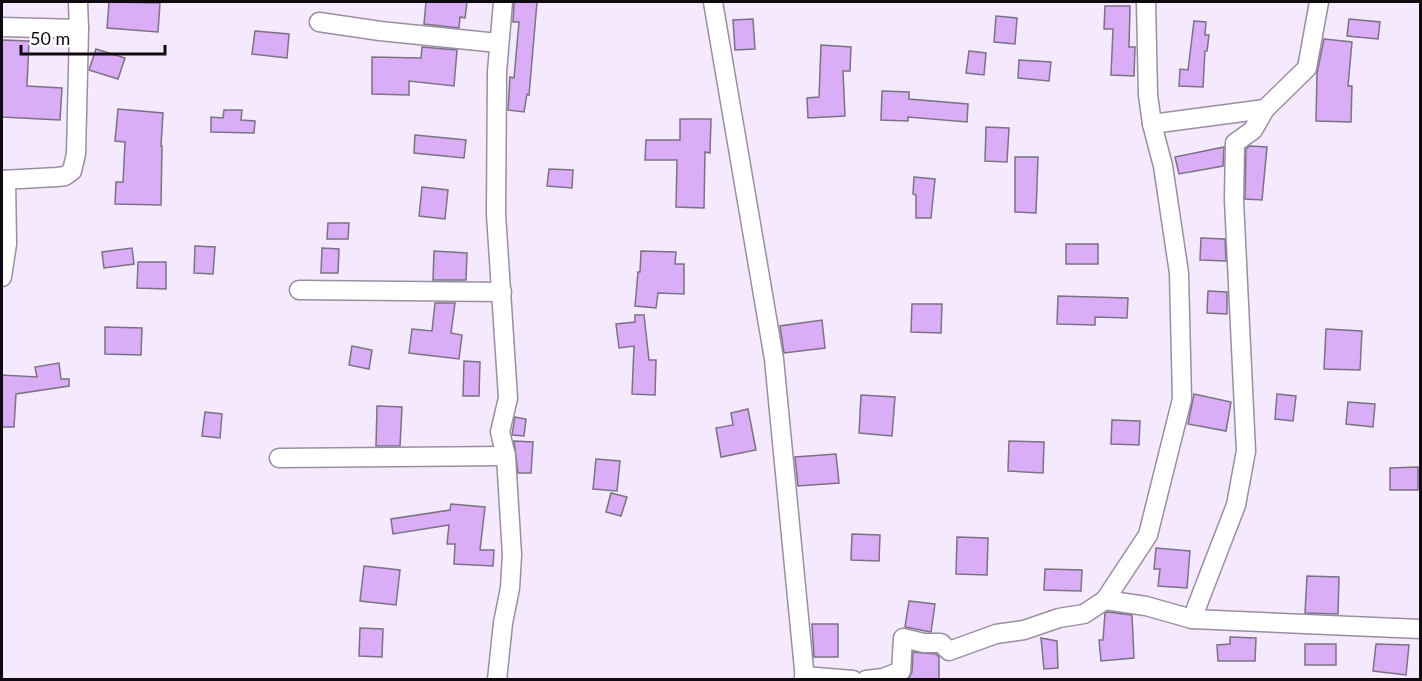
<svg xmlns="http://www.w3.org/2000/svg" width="1422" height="681" font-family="Lato,sans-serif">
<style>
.building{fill:#daadf7;stroke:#7c7283;stroke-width:1.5}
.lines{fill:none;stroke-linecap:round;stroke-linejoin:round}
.minor-casing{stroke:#9a8fa1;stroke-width:21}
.minor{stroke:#fff;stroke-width:18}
</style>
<rect width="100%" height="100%" fill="#f5e9fd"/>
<g class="building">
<path d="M 109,2 L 160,3 L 158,32 L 107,28 Z"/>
<path d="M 426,2 L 467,2 L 465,18 L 460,17 L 459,28 L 424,24 Z"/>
<path d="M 514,2 L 537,2 L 529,95 L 527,94 L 524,112 L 508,110 L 510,77 L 514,78 L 519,22 L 513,22 Z"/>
<path d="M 1105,6 L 1130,6 L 1129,47 L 1135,47 L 1134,76 L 1111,75 L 1113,29 L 1104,29 Z"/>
<path d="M 996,16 L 1017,18 L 1015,44 L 994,42 Z"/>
<path d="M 753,19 L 755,49 L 735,50 L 733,20 Z"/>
<path d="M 1349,19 L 1380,22 L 1378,39 L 1347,36 Z"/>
<path d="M 1194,21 L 1206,22 L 1205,35 L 1209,35 L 1207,51 L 1205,51 L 1203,87 L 1179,86 L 1180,69 L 1188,70 Z"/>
<path d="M 255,31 L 289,34 L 287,58 L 252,54 Z"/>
<path d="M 1324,39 L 1352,42 L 1348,86 L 1352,86 L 1351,122 L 1316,121 L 1317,73 Z"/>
<path d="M 2,40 L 29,41 L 27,86 L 62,88 L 60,120 L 2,117 Z"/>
<path d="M 821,45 L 851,47 L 850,71 L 843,71 L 845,116 L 808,118 L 807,98 L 819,97 Z"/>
<path d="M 422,47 L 457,50 L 454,86 L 409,81 L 409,95 L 372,94 L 372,57 L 421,58 Z"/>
<path d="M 96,49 L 125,58 L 118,79 L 89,70 Z"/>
<path d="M 969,51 L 986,53 L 984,75 L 966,73 Z"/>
<path d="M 1019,60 L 1051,62 L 1049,81 L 1018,78 Z"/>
<path d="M 882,91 L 909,92 L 909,99 L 968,104 L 967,122 L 908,117 L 908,121 L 881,120 Z"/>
<path d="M 118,109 L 163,113 L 161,146 L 162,146 L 161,205 L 115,204 L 116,182 L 123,182 L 125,142 L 115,141 Z"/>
<path d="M 224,110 L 242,110 L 241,120 L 255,121 L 254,133 L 211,132 L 211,117 L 223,118 Z"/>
<path d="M 680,119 L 711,119 L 710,153 L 705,152 L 704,208 L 676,207 L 677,160 L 645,160 L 646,140 L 680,140 Z"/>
<path d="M 986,127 L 1009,128 L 1007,162 L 985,161 Z"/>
<path d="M 415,135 L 466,140 L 464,158 L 414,153 Z"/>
<path d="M 1250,146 L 1267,147 L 1262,200 L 1245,199 L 1246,149 Z"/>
<path d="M 1224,147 L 1223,166 L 1179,174 L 1175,157 Z"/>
<path d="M 1015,157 L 1038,157 L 1036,213 L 1015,212 Z"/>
<path d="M 549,169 L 573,170 L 572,188 L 547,186 Z"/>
<path d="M 914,177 L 935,179 L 931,218 L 916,218 L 916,195 L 913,194 Z"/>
<path d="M 422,187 L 448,190 L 445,219 L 419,216 Z"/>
<path d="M 328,223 L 349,223 L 348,239 L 327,239 Z"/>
<path d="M 1201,238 L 1225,239 L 1226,261 L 1200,260 Z"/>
<rect x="1066" y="244" width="32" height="20"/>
<path d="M 195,246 L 215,247 L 213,274 L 194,273 Z"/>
<path d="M 132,248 L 134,264 L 104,268 L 102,252 Z"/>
<path d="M 322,248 L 339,249 L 338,273 L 321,273 Z"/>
<path d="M 434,251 L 467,253 L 466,280 L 433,280 Z"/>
<path d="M 641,251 L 676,252 L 675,264 L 684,264 L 684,294 L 658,293 L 656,308 L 635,306 L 638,272 L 640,272 Z"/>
<path d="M 138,262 L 166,262 L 166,289 L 137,288 Z"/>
<path d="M 1208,291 L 1227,292 L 1227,314 L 1207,313 Z"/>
<path d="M 1058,296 L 1128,298 L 1127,318 L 1095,317 L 1095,325 L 1057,324 Z"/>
<path d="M 435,303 L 455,303 L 451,333 L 462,335 L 459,359 L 409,353 L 412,329 L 432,331 Z"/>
<path d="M 912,304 L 942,304 L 941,333 L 911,332 Z"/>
<path d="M 635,315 L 644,315 L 649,360 L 656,360 L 655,395 L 632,394 L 634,346 L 619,348 L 616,324 L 635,322 Z"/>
<path d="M 822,320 L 825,348 L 784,353 L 780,326 Z"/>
<path d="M 105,327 L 142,328 L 141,355 L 105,354 Z"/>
<path d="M 1326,329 L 1362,331 L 1360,370 L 1324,369 Z"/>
<path d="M 352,346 L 372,350 L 369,369 L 349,365 Z"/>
<path d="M 464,361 L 480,362 L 479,396 L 463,396 Z"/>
<path d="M 59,363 L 61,379 L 69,379 L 69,386 L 16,394 L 14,427 L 2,427 L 2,375 L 37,377 L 35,367 Z"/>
<path d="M 1194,394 L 1231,402 L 1226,431 L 1188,424 Z"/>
<path d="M 1277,394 L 1296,396 L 1293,421 L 1275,419 Z"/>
<path d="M 861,395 L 895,397 L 892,436 L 859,433 Z"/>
<path d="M 1348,402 L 1375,404 L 1373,427 L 1346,424 Z"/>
<path d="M 377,406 L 402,407 L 400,446 L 376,446 Z"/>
<path d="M 748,409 L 756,450 L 721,457 L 716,428 L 733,425 L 731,413 Z"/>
<path d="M 205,412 L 222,414 L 220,438 L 202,436 Z"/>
<path d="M 515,417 L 526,419 L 524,436 L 512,435 Z"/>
<path d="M 1112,420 L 1140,421 L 1139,445 L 1111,444 Z"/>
<path d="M 514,441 L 533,442 L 531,473 L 518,473 Z"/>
<path d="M 1009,441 L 1044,442 L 1043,473 L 1008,471 Z"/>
<path d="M 836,454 L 839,483 L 798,486 L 795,457 Z"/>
<path d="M 596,459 L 620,461 L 617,491 L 593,489 Z"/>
<path d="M 1418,467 L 1418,490 L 1390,490 L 1390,468 Z"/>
<path d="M 611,493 L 627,497 L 621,516 L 606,512 Z"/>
<path d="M 451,504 L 485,507 L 480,550 L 494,550 L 493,566 L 454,564 L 455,544 L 447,544 L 449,525 L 393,534 L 391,519 L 450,510 Z"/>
<path d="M 852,534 L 880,535 L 879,561 L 851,560 Z"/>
<path d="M 957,537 L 988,538 L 987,575 L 956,574 Z"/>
<path d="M 1156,548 L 1190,551 L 1187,588 L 1158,586 L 1160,569 L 1154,569 Z"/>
<path d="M 364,566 L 400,570 L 396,605 L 360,601 Z"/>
<path d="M 1045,569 L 1082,570 L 1081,591 L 1044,590 Z"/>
<path d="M 1307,576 L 1339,577 L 1338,614 L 1305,613 Z"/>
<path d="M 909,601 L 935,604 L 931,632 L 905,627 Z"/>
<path d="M 1108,612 L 1132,615 L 1134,658 L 1101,661 L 1099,640 L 1103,640 L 1105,613 Z"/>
<path d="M 812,624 L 838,624 L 838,657 L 814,657 Z"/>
<path d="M 360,628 L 383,629 L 382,657 L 359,656 Z"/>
<path d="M 1230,637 L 1256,638 L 1255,661 L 1218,661 L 1217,645 L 1230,644 Z"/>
<path d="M 1041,638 L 1057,641 L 1058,668 L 1044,669 Z"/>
<rect x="1305" y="644" width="31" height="21"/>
<path d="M 1376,644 L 1409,645 L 1406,675 L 1373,671 Z"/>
<path d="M 913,652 L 936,654 L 939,657 L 939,680 L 908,680 L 912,672 Z"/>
</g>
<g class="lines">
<defs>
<g id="minor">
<path d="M 713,2 L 774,359 L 805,680"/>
<path d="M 1146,2 L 1148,95 L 1152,124"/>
<path d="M 319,22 L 380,31 L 498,43"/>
<path d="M 2,27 L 79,29 L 78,2"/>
<path d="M 2,180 L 57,177 L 65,176 L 72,171 L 76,154 L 79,29"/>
<path d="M 2,277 L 7,244 L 6,180"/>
<path d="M 299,290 L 502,292"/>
<path d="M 279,458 L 506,456"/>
<path d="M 1105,600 L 1148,535 L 1182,399 L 1179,273 L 1163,166 L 1152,124 L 1265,109"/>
<path d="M 1192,619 L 1236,505 L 1246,451 L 1234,200 L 1235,143 L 1253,130 L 1265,109 L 1307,68 L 1319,2"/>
<path d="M 804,676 L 853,680"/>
<path d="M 497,680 L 503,623 L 510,588 L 512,555 L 506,456 L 500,432 L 508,398 L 496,214 L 497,72 L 503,2"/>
<path d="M 866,680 L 883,678 L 901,671 L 903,638 L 924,643 L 941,643 L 949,651 L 996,634 L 1024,630 L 1059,618 L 1084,614 L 1105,600 L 1146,606 L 1192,619 L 1420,629"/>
</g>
</defs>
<use href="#minor" class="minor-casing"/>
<use href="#minor" class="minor"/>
</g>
<rect width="1422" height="681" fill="none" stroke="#0e0a10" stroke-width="6"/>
<path d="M21 45v9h144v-9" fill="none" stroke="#0e0a10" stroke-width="3"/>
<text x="30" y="45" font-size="18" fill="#0e0a10" stroke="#ffffff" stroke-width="4.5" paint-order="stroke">50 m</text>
</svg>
